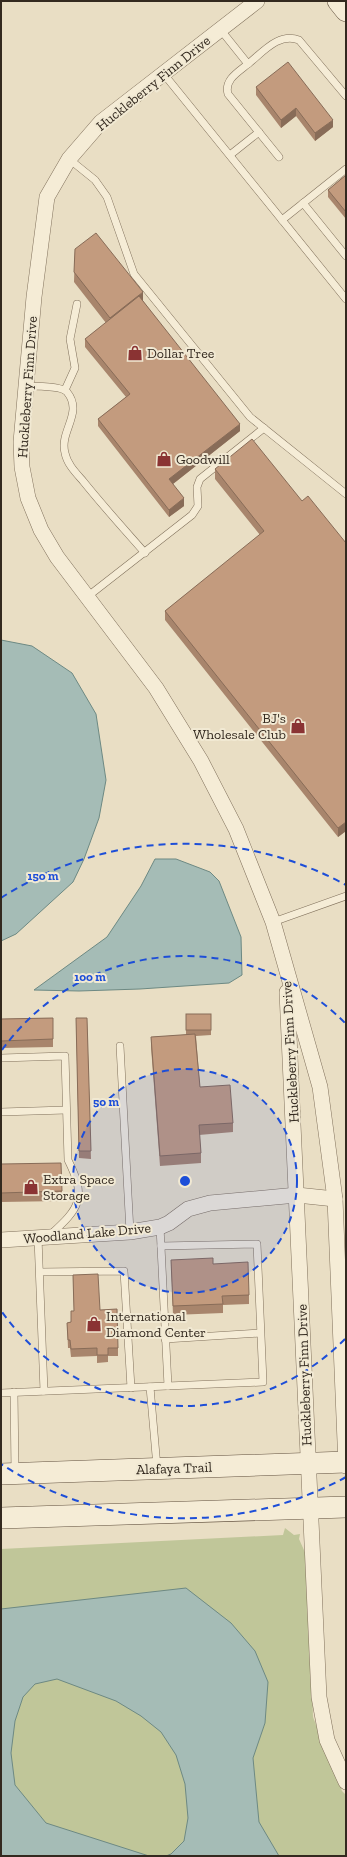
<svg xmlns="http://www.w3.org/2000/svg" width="347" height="1857" font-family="'Zilla Slab',serif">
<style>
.green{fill:#c0c699}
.water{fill:#a5bcb6;stroke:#6d8983}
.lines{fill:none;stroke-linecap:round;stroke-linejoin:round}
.lane-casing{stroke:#81715c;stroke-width:8}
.street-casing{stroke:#81715c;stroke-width:16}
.secondary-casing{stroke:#635240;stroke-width:22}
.lane{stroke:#f5ecd6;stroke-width:7}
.street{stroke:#f5ecd6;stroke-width:15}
.secondary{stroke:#f5ecd6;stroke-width:21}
.wall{fill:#a8856c}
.shaded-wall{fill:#886c58}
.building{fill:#c39b7e;stroke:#886c58}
.ring{fill:none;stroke:#1d4ed8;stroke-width:2;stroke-dasharray:7 5}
.labels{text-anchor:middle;stroke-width:4;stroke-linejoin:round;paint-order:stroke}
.street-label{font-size:14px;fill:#33291f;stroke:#f1e9d3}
.poi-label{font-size:14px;fill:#33291f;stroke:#f1e9d3;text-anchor:start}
.centre{fill:#1d4ed8;stroke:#f1e9d3;stroke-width:2}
.ring-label{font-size:12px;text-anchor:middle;font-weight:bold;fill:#1d4ed8;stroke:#f1e9d3;stroke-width:4;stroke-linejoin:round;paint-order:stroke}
</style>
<rect width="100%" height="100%" fill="#e9dec4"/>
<path class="green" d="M 285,1528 L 294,1535 L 300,1534 L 299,1539 L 308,1559 L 313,1717 L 342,1791 L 346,1795 L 346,1856 L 1,1856 L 1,1549 L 283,1535 Z"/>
<g class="water">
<path d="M 1,640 L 32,646 L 72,673 L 96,714 L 106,780 L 99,818 L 84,859 L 73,882 L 16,934 L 1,941 Z"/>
<path d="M 155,859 L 176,859 L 210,872 L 219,881 L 241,937 L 242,975 L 229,983 L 140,989 L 79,991 L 34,990 L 107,937 L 141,886 Z"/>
<path d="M 186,1588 L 231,1623 L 255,1651 L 268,1682 L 265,1723 L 253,1758 L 259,1822 L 279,1856 L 166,1856 L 171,1854 L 184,1841 L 188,1818 L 185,1784 L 176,1755 L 161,1732 L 141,1716 L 116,1701 L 57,1679 L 35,1684 L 23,1697 L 15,1721 L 11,1753 L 15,1785 L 46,1823 L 149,1856 L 1,1856 L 1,1609 Z"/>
</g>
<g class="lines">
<defs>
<g id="lane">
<path d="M 220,29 L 248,64 C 263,52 279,32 299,40 L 346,96"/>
<path d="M 248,64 C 238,72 224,80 228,94 L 279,157"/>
<path d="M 163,73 L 346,299"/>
<path d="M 230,155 L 259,132"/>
<path d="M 69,159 L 95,180 L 107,197 L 134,274 L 250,417 L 346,494"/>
<path d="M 303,203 L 346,256"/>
<path d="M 282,220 L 346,169"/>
<path d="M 26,386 C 35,386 62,386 67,392 C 84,413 59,431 65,453 C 67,464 76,473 83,481 C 103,506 124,529 145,553"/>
<path d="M 65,390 L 75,368 L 70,339 L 77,304"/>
<path d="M 87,597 L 192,515 L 198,506 L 197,487 L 200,479 L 264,428"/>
<path d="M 273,922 L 346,896"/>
<path d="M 120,1046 L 130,1232"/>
<path d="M 1,1058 L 65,1056 L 68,1160 C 87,1198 80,1208 50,1235"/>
<path d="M 1,1112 L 66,1110"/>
<path d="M 160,1227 L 168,1386"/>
<path d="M 38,1238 L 44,1391"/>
<path d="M 40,1272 L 124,1271 L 131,1388"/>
<path d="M 165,1339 L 260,1333"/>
<path d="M 150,1387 L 157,1467"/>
<path d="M 14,1392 L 15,1471"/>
<path d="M 1,1393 L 263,1382 L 257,1244 L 161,1246"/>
</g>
<g id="street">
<path d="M 257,1 L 101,122 L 69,159 L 47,197 L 34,297 L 21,442 L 22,467 L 28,498 L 41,530 L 57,557 L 156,688 L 201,761 L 236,829 L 273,922 L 320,1087 L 335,1199 L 346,1466"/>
<path d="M 287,992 L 319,1697 L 327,1740 L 346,1782"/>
<path d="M 1,1240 L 130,1232 L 160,1227 L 169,1223 L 188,1209 L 210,1203 L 297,1195 L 335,1199"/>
</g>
<g id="secondary">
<path d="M 338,1 L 346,11"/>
<path d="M 1,1474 L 346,1462"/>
<path d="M 1,1518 L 346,1507"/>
</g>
</defs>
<use href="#lane" class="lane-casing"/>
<use href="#street" class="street-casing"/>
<use href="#secondary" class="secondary-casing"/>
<use href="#lane" class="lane"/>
<use href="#street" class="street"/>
<use href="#secondary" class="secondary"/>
</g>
<g class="wall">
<path d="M 256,87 L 333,127 L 315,141 L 296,116 L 281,128 L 256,95 Z"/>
<path d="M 346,175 L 346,219 L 328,197 L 328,190 Z"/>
<path d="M 75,249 L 143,301 L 240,431 L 173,484 L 184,506 L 169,517 L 98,426 L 98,419 L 126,397 L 85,347 L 85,339 L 106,323 L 74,282 Z"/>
<path d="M 215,469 L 302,501 L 346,543 L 346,831 L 338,837 L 165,620 L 165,611 L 260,535 L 215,479 Z"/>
<path d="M 186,1014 L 211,1014 L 211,1035 L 196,1036 L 200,1087 L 233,1123 L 233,1132 L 199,1135 L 201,1153 L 201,1163 L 160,1166 L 151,1047 L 151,1037 L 186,1035 Z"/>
<path d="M 53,1018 L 53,1047 L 1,1048 L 1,1019 Z"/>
<path d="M 76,1018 L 87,1018 L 91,1159 L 79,1158 Z"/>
<path d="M 1,1164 L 62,1191 L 62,1201 L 1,1202 Z"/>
<path d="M 171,1260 L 213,1264 L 249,1295 L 249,1304 L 223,1305 L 223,1313 L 173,1315 Z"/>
<path d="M 73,1275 L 100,1310 L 118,1348 L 118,1356 L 108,1356 L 108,1362 L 97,1363 L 97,1356 L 71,1357 L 70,1348 L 68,1348 L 67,1323 L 71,1322 L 74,1311 Z"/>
</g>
<g class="shaded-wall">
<path d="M 296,108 L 296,116 L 281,128 L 281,120 Z"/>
<path d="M 333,120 L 333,127 L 315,141 L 315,133 Z"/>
<path d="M 143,292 L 143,301 L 110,327 L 110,318 Z"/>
<path d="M 240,424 L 240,431 L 169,487 L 169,479 Z"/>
<path d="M 184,498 L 184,506 L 169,517 L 169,510 Z"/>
<path d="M 346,822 L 346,831 L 338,837 L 338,828 Z"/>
</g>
<g class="building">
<path d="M 288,62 L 333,120 L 315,133 L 296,108 L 281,120 L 256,87 Z"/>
<path d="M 346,175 L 346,212 L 328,190 Z"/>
<path d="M 96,233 L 143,292 L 110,318 L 74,272 L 75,249 Z"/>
<path d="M 139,296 L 240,424 L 169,479 L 184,498 L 169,510 L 98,419 L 130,394 L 85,339 Z"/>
<path d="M 252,439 L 302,501 L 308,496 L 346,543 L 346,822 L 338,828 L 165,611 L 264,531 L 215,469 Z"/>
<rect x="186" y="1014" width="25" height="16"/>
<path d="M 53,1018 L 53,1039 L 1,1041 L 1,1019 Z"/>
<path d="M 76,1018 L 87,1018 L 91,1151 L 79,1151 Z"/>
<path d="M 195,1034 L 200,1087 L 230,1085 L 233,1123 L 199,1125 L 201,1153 L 160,1156 L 151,1037 Z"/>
<path d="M 61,1163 L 62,1191 L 1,1193 L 1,1164 Z"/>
<path d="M 213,1258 L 213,1264 L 248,1262 L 249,1295 L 222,1296 L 223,1304 L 173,1306 L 171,1260 Z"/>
<path d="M 98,1274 L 100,1310 L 117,1309 L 118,1348 L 108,1348 L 108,1355 L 97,1355 L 97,1348 L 71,1349 L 70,1340 L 68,1340 L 67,1323 L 71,1322 L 71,1311 L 74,1311 L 73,1275 Z"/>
</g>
<circle cx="185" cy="1181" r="112" fill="#1d4ed8" fill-opacity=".12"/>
<g class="ring">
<circle cx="185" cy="1181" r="112"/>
<path d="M345 1339A225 225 0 0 1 2 1312M2 1050A225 225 0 0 1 345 1023"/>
<path d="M346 1477A337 337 0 0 1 1 1464M1 898A337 337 0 0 1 346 885"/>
</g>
<defs>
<symbol id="shop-bare" viewBox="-9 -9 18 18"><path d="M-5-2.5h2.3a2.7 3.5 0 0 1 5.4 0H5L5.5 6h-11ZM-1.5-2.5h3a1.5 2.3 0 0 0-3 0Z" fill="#8a3333" stroke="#f1e9d3" stroke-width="2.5" paint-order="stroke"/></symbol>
</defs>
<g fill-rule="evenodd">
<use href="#shop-bare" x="124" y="342" width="22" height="22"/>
<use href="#shop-bare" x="153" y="448" width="22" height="22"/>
<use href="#shop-bare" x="287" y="715" width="22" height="22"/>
<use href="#shop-bare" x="20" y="1176" width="22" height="22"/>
<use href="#shop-bare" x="83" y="1313" width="22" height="22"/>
</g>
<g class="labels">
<g class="street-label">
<text transform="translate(153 83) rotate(-39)" y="5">Huckleberry Finn Drive</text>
<text transform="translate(27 387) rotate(-86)" y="5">Huckleberry Finn Drive</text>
<text transform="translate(290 1052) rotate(-93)" y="5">Huckleberry Finn Drive</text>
<text transform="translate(87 1233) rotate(-5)" y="5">Woodland Lake Drive</text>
<text transform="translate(304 1375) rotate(-92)" y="5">Huckleberry Finn Drive</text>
<text transform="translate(174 1468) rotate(-2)" y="5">Alafaya Trail</text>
</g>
<g class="poi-label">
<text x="147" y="358">Dollar Tree</text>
<text x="176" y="464">Goodwill</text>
<text x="286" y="723" text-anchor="end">BJ's<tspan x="286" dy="16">Wholesale Club</tspan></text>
<text x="43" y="1184">Extra Space<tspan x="43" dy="16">Storage</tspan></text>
<text x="106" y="1321">International<tspan x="106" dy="16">Diamond Center</tspan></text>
</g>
</g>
<circle cx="185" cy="1181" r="6" class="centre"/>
<g class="ring-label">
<text x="43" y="880">150 m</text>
<text x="90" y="981">100 m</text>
<text x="106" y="1106">50 m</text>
</g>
<rect width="347" height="1857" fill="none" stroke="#33291f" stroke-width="4"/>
</svg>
